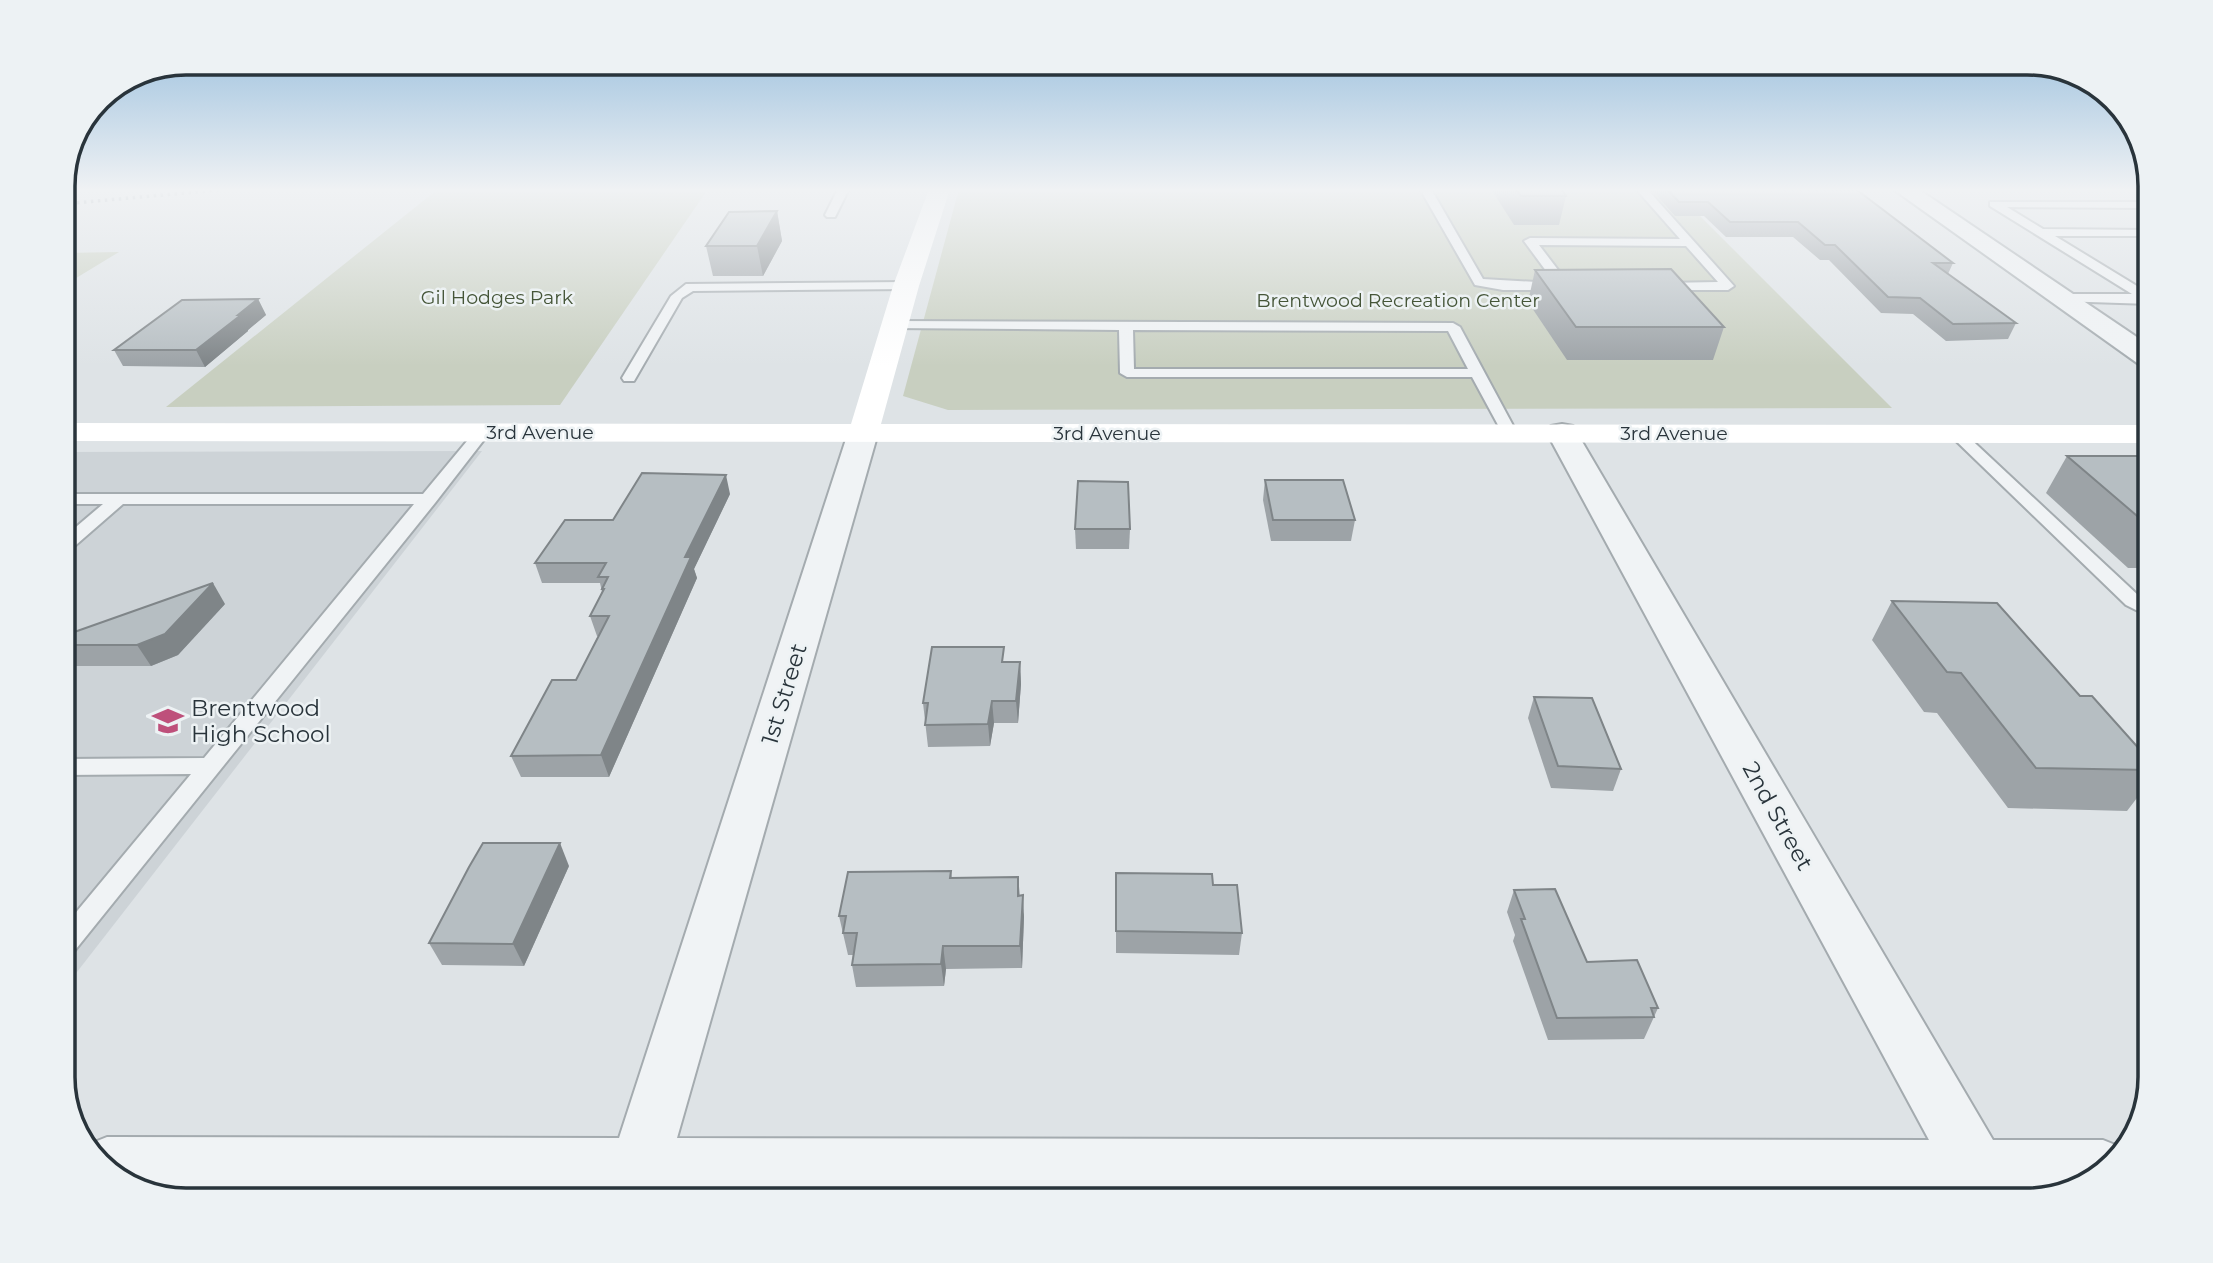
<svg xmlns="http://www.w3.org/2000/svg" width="2213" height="1263" font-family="Montserrat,sans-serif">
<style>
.built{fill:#cdd3d7}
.green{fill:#c8cfc0}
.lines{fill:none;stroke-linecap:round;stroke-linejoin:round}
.lane-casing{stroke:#a4abaf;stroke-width:4}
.street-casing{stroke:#a4abaf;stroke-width:4}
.lane{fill:#f0f3f5;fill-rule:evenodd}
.street{fill:#f0f3f5;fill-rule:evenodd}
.secondary{fill:#fff;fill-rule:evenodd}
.rail{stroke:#79868e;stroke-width:3.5;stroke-dasharray:2.5 4.5;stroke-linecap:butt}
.wall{fill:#9da3a7}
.shaded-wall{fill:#7f8588}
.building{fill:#b6bec2;stroke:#7f8588;stroke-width:2}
.labels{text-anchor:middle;stroke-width:5;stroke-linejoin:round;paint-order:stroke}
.far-park-label{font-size:19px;fill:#455538;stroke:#edf2f4}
.far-street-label{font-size:19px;fill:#29343b;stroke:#edf2f4}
.street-label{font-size:23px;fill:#29343b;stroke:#edf2f4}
.poi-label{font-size:23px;fill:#29343b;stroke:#edf2f4;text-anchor:start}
.rim{fill:none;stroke:#29343b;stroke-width:3.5}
</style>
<rect width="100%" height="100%" fill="#dee3e6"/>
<path class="built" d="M 482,451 L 63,990 L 63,452 Z"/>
<g class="green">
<path d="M 438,189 L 708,189 L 560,405 L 166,407 Z"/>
<path d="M 959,189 L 1673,189 L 1892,408 L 948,410 L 903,396 Z"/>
<path d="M 119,252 L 63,286 L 63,253 Z"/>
</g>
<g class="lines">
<defs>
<g id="lane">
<path d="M 838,189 L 849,189 L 835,217 L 827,217 L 825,215 Z"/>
<path d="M 1420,189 L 1431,189 L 1483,279 L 1555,283 L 1524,241 L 1530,238 L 1680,239 L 1636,189 L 1647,189 L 1734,286 L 1728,290 L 1659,290 L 1659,284 L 1663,283 L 1718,282 L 1686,246 L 1539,245 L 1568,283 L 1571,284 L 1571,290 L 1503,290 L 1475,285 Z"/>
<path d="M 1990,202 L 2150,202 L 2150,208 L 2007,207 L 2043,229 L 2150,230 L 2150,236 L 2055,236 L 2150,294 L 2150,304 L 2059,301 L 2058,298 L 2064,294 L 2132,294 L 1990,206 Z"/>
<path d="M 906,282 L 910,283 L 910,289 L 693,291 L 682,298 L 634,381 L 624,381 L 622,378 L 671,296 L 686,284 Z"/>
<path d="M 895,321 L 1453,323 L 1460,327 L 1517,433 L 1514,436 L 1504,436 L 1472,377 L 1127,377 L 1120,373 L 1119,330 L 890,328 L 888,325 ZM 1133,330 L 1448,331 L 1468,369 L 1134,369 Z"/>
<path d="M 482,427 L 490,432 L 435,503 L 72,954 L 63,957 L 63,928 L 191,774 L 63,775 L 63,759 L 204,758 L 414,504 L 123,504 L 69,551 L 63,552 L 63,538 L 103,504 L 63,504 L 63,494 L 423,494 L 477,429 Z"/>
<path d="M 1957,429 L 1962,431 L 2140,597 L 2150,603 L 2150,617 L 2126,605 L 1952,437 L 1949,434 L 1952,431 Z"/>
</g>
<g id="street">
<path d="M 1893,189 L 1918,189 L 2150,346 L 2150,367 L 2140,365 Z"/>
<path d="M 863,424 L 874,426 L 878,433 L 677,1138 L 1929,1140 L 1547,433 L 1551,426 L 1562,424 L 1573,426 L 1577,433 L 1993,1140 L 2103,1140 L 2123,1148 L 2089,1183 L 2035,1198 L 2023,1198 L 2024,1200 L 1961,1200 L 1960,1198 L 661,1196 L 659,1200 L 599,1200 L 600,1195 L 167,1195 L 125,1184 L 87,1145 L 107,1137 L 619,1138 L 848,433 L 852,426 Z"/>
</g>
</defs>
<use href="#lane" class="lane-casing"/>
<use href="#street" class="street-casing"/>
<use href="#lane" class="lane"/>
<use href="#street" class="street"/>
<path class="secondary" d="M 929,189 L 950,189 L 919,286 L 881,424 L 2150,425 L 2150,443 L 63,441 L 63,423 L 851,424 L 893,286 Z"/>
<path class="rail" d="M 63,204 L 229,189"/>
</g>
<g class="wall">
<path d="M 1491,189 L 1561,189 L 1566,196 L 1559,225 L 1514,225 Z"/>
<path d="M 1651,189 L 1837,189 L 1953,263 L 1948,274 L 2016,323 L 2008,339 L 1946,341 L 1913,314 L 1881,313 L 1829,260 L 1820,260 L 1793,237 L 1726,237 L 1704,216 L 1675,216 Z"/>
<path d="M 777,211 L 782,241 L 763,276 L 713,276 L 706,246 Z"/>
<path d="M 1535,270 L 1724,327 L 1713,360 L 1567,360 L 1528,302 Z"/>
<path d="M 258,299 L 266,315 L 248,330 L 248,331 L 205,367 L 123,366 L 114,350 Z"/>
<path d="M 2067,456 L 2150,456 L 2150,568 L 2128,568 L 2046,493 Z"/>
<path d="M 1265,480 L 1355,520 L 1351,541 L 1271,541 L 1263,500 Z"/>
<path d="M 730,494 L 694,569 L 697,578 L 609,777 L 521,777 L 511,756 L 576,680 L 598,636 L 597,636 L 590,616 L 602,592 L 600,583 L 542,583 L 535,563 Z"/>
<path d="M 1075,529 L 1130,529 L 1129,549 L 1076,549 Z"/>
<path d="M 1892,601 L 2080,696 L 2150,761 L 2150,781 L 2127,811 L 2008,808 L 1937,713 L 1924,712 L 1872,640 Z"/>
<path d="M 225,604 L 178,655 L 151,666 L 66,666 L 63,662 L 63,636 Z"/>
<path d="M 1005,662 L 1020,662 L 1021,684 L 1018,723 L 994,723 L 990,746 L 928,747 L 923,703 Z"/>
<path d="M 1534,697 L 1621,769 L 1613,791 L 1551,788 L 1528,718 Z"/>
<path d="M 569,866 L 524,966 L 442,965 L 429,943 Z"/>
<path d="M 951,871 L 952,878 L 1018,877 L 1020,896 L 1024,917 L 1022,968 L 946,969 L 944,986 L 856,987 L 852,965 L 853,955 L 848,955 L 839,916 Z"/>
<path d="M 1116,873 L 1213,885 L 1242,933 L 1239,955 L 1116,953 Z"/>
<path d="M 1514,890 L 1587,962 L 1658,1008 L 1644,1039 L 1548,1040 L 1513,941 L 1515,935 L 1507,912 Z"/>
</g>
<g class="shaded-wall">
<path d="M 777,211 L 782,241 L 763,276 L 757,246 Z"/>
<path d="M 258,299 L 266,315 L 248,330 L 248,331 L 205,367 L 196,350 L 238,315 Z"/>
<path d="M 726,475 L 730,494 L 694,569 L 697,578 L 609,777 L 601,755 L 685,557 Z"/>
<path d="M 213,583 L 225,604 L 178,655 L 151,666 L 137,645 Z"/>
<path d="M 1020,662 L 1021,684 L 1018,723 L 1016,701 Z"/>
<path d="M 992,701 L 994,723 L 990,746 L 988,724 Z"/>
<path d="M 560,843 L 569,866 L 524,966 L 513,944 Z"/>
<path d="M 1023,895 L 1024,917 L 1022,968 L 1020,946 Z"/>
<path d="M 943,946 L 946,969 L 944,986 L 941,964 Z"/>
</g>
<g class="building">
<path d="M 1516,189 L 1561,189 L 1566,196 L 1521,196 Z"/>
<path d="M 1667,189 L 1857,190 L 1953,263 L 1933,263 L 2016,323 L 1953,324 L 1920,298 L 1888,297 L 1835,245 L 1825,245 L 1798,222 L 1730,222 L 1708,202 L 1679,202 Z"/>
<path d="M 777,211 L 757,246 L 706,246 L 729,212 Z"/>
<path d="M 1671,269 L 1724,327 L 1576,327 L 1535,270 Z"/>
<path d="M 258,299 L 238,315 L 241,315 L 196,350 L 114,350 L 182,300 Z"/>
<path d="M 2067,456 L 2150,456 L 2150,527 Z"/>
<path d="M 642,473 L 726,475 L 685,557 L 691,557 L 601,755 L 511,756 L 552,680 L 576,680 L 609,616 L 590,616 L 604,589 L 602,589 L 608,577 L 598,577 L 606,563 L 535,563 L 565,520 L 613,520 Z"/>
<path d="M 1265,480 L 1343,480 L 1355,520 L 1273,520 Z"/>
<path d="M 1078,481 L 1128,482 L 1130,529 L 1075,529 Z"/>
<path d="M 213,583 L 165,634 L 137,645 L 63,645 L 63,636 Z"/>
<path d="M 1892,601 L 1997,603 L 2080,696 L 2092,696 L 2150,761 L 2150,770 L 2036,768 L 1961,673 L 1947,672 Z"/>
<path d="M 932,647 L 1004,647 L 1002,662 L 1020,662 L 1016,701 L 992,701 L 988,724 L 925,725 L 928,703 L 923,703 Z"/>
<path d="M 1534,697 L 1592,698 L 1621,769 L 1558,766 Z"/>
<path d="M 483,843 L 560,843 L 513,944 L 429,943 L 469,867 Z"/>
<path d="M 951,871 L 950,878 L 1018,877 L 1018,896 L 1023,895 L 1020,946 L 943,946 L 941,964 L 852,965 L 857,933 L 843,933 L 846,916 L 839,916 L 848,872 Z"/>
<path d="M 1116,873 L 1212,874 L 1213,885 L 1237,885 L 1242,933 L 1116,931 Z"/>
<path d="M 1555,889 L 1587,962 L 1637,960 L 1658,1008 L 1651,1008 L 1654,1017 L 1557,1018 L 1521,919 L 1525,919 L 1514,890 Z"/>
</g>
<linearGradient id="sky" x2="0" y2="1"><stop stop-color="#8ab6d9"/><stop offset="0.52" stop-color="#f0f2f4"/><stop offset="1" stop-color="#f0f2f4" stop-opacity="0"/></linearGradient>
<rect width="2213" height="366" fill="url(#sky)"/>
<defs>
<symbol id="school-bare" viewBox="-9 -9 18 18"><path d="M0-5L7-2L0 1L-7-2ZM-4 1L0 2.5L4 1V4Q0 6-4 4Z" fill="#be507b" stroke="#edf2f4" stroke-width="2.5" paint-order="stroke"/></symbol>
</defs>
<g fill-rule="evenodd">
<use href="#school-bare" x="146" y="699" width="44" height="44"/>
</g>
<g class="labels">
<g class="far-park-label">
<text x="497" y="304">Gil Hodges Park</text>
<text x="1398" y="307">Brentwood Recreation Center</text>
</g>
<g class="far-street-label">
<text x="540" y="439">3rd Avenue</text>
<text x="1107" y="440">3rd Avenue</text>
<text x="1674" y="440">3rd Avenue</text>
</g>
<g class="street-label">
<text transform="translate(784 694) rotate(-73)" y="8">1st Street</text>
<text transform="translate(1778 816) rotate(61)" y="8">2nd Street</text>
</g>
<g class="poi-label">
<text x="191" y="716">Brentwood<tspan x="191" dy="26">High School</tspan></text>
</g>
</g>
<path d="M0 0H2213V1263H0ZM186 75H2027A111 111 0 0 1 2138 186V1077A111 111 0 0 1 2027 1188H186A111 111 0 0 1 75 1077V186A111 111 0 0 1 186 75Z" fill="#edf2f4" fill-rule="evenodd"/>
<path class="rim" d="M186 75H2027A111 111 0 0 1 2138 186V1077A111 111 0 0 1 2027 1188H186A111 111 0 0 1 75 1077V186A111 111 0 0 1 186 75Z"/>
</svg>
